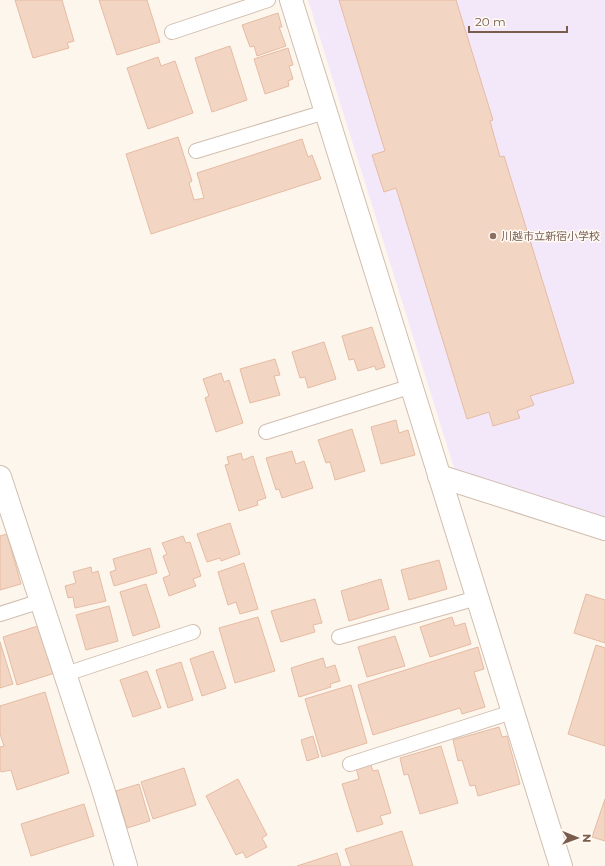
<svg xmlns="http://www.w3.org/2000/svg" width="605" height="866" font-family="Montserrat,'Noto Sans JP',sans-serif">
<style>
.education{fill:#f3e8fa}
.building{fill:#f3d5c3;stroke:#e6bba3}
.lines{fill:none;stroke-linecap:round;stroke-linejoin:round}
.service-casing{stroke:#d1beb0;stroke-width:16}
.minor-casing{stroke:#d1beb0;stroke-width:24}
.service{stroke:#fff;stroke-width:14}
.minor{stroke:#fff;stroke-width:22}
.education-dot{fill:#8d6e63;stroke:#fffaf3;stroke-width:1.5}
.labels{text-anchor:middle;stroke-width:3;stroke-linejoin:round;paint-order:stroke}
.education-label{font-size:11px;fill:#785e54;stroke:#fffaf3;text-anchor:start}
</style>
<rect width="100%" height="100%" fill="#fdf6ec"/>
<path class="education" d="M 308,0 L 605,0 L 605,517 L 455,471 Z"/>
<g class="building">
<path d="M 15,0 L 62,0 L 74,41 L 67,43 L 69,48 L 33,58 Z"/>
<path d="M 99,0 L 147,0 L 160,42 L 117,55 Z"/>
<path d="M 339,0 L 456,0 L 493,120 L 490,121 L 500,157 L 504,156 L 574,383 L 530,396 L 534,405 L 517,411 L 520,418 L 493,426 L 489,412 L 467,419 L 396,188 L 384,192 L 372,155 L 385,151 Z"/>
<path d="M 278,13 L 282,27 L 279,27 L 286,46 L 257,56 L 254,46 L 250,47 L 242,25 Z"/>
<path d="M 230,46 L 247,100 L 212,112 L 195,58 Z"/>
<path d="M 288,48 L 293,65 L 289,66 L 293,79 L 288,81 L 289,86 L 265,94 L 254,59 Z"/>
<path d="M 158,57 L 161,66 L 175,61 L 193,113 L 148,129 L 127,68 Z"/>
<path d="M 178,137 L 192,181 L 189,183 L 194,200 L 204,198 L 197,173 L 302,139 L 308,157 L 312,155 L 321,179 L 151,234 L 126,154 Z"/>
<path d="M 372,327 L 385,367 L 376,370 L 375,366 L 358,371 L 354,359 L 349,360 L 342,336 Z"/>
<path d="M 324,342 L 336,379 L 308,388 L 305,377 L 300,378 L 292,352 Z"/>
<path d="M 275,359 L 280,375 L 274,376 L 280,395 L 250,403 L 240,369 Z"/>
<path d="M 221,373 L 224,382 L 229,380 L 243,423 L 216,432 L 205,398 L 209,396 L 203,379 Z"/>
<path d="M 396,420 L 399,433 L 408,430 L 415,455 L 381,464 L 371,427 Z"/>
<path d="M 352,429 L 365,471 L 335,480 L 330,462 L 326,463 L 318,440 Z"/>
<path d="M 292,451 L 296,464 L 304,461 L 313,488 L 282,498 L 279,489 L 276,490 L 266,458 Z"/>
<path d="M 241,453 L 243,460 L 253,456 L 266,498 L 257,501 L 258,505 L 239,511 L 225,465 L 229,464 L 227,457 Z"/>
<path d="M 230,523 L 240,554 L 221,561 L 220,558 L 207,562 L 197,534 Z"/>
<path d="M 7,534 L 21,584 L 0,590 L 0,536 Z"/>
<path d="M 183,536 L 186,543 L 190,542 L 201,576 L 193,579 L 196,586 L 169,596 L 163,578 L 170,575 L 163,556 L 167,554 L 162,543 Z"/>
<path d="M 150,548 L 157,573 L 114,586 L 110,572 L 116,570 L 113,559 Z"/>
<path d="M 439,560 L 447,589 L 409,600 L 401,570 Z"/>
<path d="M 244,563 L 258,609 L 240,614 L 236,602 L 228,605 L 218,572 Z"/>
<path d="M 91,567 L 92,573 L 98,571 L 106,601 L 75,608 L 73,597 L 68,598 L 65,586 L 76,583 L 73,572 Z"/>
<path d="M 381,579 L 389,609 L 349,621 L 341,591 Z"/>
<path d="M 146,584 L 160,627 L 133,636 L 120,592 Z"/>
<path d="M 586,594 L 605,600 L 605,643 L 574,633 Z"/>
<path d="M 315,599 L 322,623 L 313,625 L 315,632 L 281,642 L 271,611 Z"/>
<path d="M 109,606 L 118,641 L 86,650 L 76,615 Z"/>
<path d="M 258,617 L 275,671 L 235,683 L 219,628 Z"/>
<path d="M 452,617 L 455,626 L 465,623 L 471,644 L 430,657 L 420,627 Z"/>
<path d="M 41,625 L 55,673 L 17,685 L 3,637 Z"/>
<path d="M 395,636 L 405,666 L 367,677 L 358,647 Z"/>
<path d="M 0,642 L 13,684 L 0,688 Z"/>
<path d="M 596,645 L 605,648 L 605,746 L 568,734 Z"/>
<path d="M 478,647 L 484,669 L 474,672 L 485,707 L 462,714 L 460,708 L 373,735 L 358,685 Z"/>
<path d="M 213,651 L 226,688 L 202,696 L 190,659 Z"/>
<path d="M 323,658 L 326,668 L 335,665 L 340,681 L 330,684 L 331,687 L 299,697 L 291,668 Z"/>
<path d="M 181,662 L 193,700 L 168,708 L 156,670 Z"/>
<path d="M 147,671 L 161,708 L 133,717 L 120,680 Z"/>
<path d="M 351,685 L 367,743 L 322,757 L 305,699 Z"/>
<path d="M 45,692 L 69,773 L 17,790 L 11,770 L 1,772 L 0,770 L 0,747 L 4,746 L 0,734 L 0,706 Z"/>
<path d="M 499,727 L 502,737 L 507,736 L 520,784 L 478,796 L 475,785 L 470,786 L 462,760 L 458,761 L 453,740 Z"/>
<path d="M 313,736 L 319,757 L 307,761 L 301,740 Z"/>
<path d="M 441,746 L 458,803 L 420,814 L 408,774 L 404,775 L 400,758 Z"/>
<path d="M 370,763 L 373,771 L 378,770 L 391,813 L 380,816 L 383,824 L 357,832 L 342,784 L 359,779 L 356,768 Z"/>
<path d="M 184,768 L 196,805 L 153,819 L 141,782 Z"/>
<path d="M 238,779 L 267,835 L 262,838 L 267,847 L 246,858 L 243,852 L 236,855 L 206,796 Z"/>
<path d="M 139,784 L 150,821 L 127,828 L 116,791 Z"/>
<path d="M 605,799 L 605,841 L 592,837 Z"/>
<path d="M 84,804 L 94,836 L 31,856 L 21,824 Z"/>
<path d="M 402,831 L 413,866 L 351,866 L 345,849 Z"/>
<path d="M 337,853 L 341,866 L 297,866 Z"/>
</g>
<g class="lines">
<defs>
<g id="service">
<path d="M 172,32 L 268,0"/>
<path d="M 196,151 L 325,112"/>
<path d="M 266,432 L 412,386"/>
<path d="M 0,614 L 41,601"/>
<path d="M 339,637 L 477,598"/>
<path d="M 66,674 L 193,632"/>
<path d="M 350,764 L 512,712"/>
</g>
<g id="minor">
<path d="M 291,0 L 561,866"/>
<path d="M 439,476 L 605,529"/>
<path d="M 0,477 L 103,789 L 126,866"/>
</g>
</defs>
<use href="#service" class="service-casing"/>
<use href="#minor" class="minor-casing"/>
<use href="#service" class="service"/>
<use href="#minor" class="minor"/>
</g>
<circle class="education-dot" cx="493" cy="236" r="4"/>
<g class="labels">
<g class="education-label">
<text x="501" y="240">川越市立新宿小学校</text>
</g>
</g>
<g transform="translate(577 838) rotate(91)" stroke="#fffaf3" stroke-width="3" paint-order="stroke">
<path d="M0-3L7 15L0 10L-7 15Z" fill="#7a5c4d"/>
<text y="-6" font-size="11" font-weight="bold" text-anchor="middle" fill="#7a5c4d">N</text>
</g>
<path d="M469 26v6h98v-6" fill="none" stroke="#7a5c4d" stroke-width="2"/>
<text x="475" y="26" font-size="12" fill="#7a5c4d" stroke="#fffaf3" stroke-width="3" paint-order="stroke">20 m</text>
</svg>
